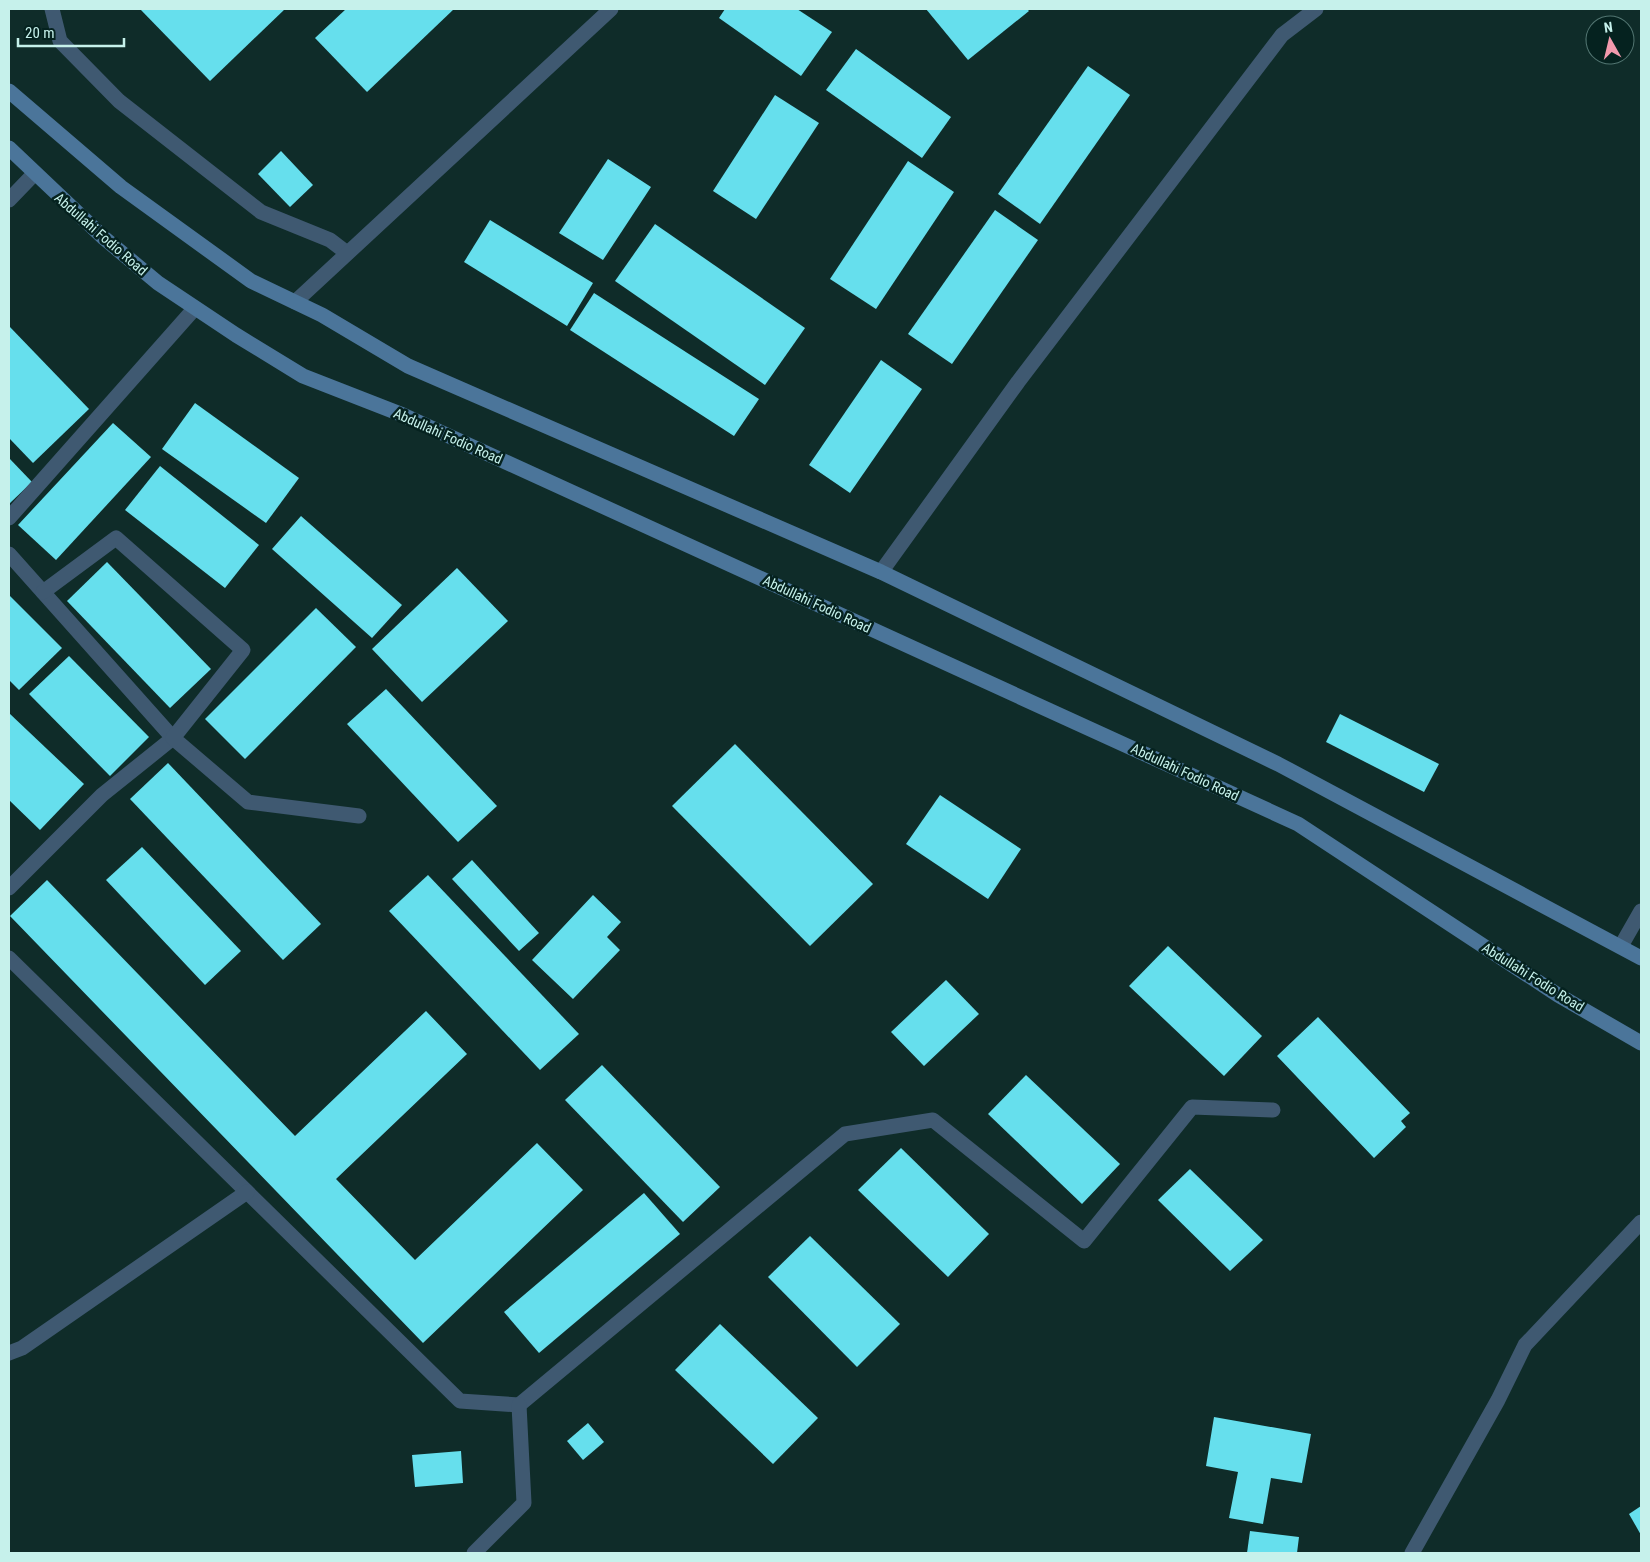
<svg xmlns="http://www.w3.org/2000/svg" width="1650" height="1562" font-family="'Roboto Condensed',sans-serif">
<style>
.building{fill:#66dfed}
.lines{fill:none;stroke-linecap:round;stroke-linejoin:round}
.minor{stroke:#3f5971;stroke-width:15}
.secondary{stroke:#4b759a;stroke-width:15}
.labels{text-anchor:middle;stroke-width:5;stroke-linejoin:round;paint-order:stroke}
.street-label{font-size:14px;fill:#c6f1eb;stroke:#05221f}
</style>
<rect width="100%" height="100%" fill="#0f2c29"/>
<g class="building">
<path d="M 140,9 L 285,9 L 210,81 Z"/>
<path d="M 346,9 L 454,9 L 367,92 L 315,38 Z"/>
<path d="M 725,9 L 797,9 L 832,32 L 801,76 L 719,18 Z"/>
<path d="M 926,9 L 1027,9 L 1029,11 L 968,60 Z"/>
<path d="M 856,49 L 951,117 L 922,158 L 826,90 Z"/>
<path d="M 1088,66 L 1130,95 L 1040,224 L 998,194 Z"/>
<path d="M 775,95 L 819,123 L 756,219 L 713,191 Z"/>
<path d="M 281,151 L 313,185 L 290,207 L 258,174 Z"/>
<path d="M 608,159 L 651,187 L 603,260 L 559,233 Z"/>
<path d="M 908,161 L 954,192 L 876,309 L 830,279 Z"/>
<path d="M 995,210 L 1038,240 L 952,364 L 908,334 Z"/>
<path d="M 490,220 L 593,283 L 567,326 L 464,262 Z"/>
<path d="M 655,224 L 805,328 L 765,385 L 615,281 Z"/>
<path d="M 594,293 L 759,399 L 734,436 L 570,330 Z"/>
<path d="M 9,326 L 89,409 L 33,463 L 9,438 Z"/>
<path d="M 881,360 L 922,389 L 850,493 L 809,465 Z"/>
<path d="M 195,403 L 299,478 L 266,523 L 162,449 Z"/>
<path d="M 113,423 L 151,457 L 56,560 L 18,525 Z"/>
<path d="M 9,458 L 32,482 L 9,504 Z"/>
<path d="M 160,466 L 259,545 L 225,588 L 125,510 Z"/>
<path d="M 301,516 L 402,605 L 372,638 L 272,549 Z"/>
<path d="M 107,562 L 211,669 L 170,708 L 67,601 Z"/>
<path d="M 457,568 L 508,621 L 422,702 L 372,649 Z"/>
<path d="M 9,595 L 62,648 L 19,690 L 9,680 Z"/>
<path d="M 316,608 L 356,647 L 245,759 L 205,719 Z"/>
<path d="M 69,656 L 149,737 L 110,776 L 29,694 Z"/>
<path d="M 386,689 L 497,806 L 458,842 L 347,724 Z"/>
<path d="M 9,713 L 84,784 L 40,830 L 9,800 Z"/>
<path d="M 1340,714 L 1439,764 L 1424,792 L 1326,742 Z"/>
<path d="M 735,744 L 873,884 L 810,946 L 672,806 Z"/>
<path d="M 168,763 L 321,924 L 283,960 L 130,799 Z"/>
<path d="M 940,795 L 1021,849 L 988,899 L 906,844 Z"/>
<path d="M 142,847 L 241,951 L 205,985 L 106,880 Z"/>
<path d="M 472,860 L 539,933 L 519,951 L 452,879 Z"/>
<path d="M 428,875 L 579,1034 L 540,1070 L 389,911 Z"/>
<path d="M 47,880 L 295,1136 L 426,1011 L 467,1054 L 336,1179 L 415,1260 L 537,1143 L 583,1190 L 423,1343 L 10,916 Z"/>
<path d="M 593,895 L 621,922 L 607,937 L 620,950 L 573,999 L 532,960 Z"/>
<path d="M 1168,946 L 1262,1036 L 1224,1076 L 1129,986 Z"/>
<path d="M 946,980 L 979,1014 L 924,1066 L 891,1032 Z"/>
<path d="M 1318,1017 L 1410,1113 L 1401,1121 L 1406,1127 L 1374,1158 L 1277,1056 Z"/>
<path d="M 602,1065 L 720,1187 L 683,1222 L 565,1100 Z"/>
<path d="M 1026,1075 L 1120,1164 L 1082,1204 L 988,1114 Z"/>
<path d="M 901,1148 L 989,1234 L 948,1277 L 858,1190 Z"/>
<path d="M 1190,1169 L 1263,1240 L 1230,1271 L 1158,1200 Z"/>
<path d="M 644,1193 L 680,1234 L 539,1353 L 504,1312 Z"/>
<path d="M 810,1236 L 900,1324 L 857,1367 L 768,1277 Z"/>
<path d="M 720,1324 L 818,1418 L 773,1464 L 675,1370 Z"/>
<path d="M 1214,1417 L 1311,1434 L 1302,1483 L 1271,1478 L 1263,1524 L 1229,1518 L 1238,1472 L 1206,1466 Z"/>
<path d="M 588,1423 L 604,1442 L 583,1460 L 567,1441 Z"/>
<path d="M 461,1451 L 463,1483 L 415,1487 L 412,1455 Z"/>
<path d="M 1641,1506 L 1641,1535 L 1629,1514 Z"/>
<path d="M 1250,1531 L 1299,1537 L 1297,1553 L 1247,1553 Z"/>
</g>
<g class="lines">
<g class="minor">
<path d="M 52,9 L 60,41 L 119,101 L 261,212 L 330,240 L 347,253"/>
<path d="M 9,200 L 34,174"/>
<path d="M 295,302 L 611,9"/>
<path d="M 9,518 L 195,308"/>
<path d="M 9,554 L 173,738 L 102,795 L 9,888"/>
<path d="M 881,572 L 1018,382 L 1282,35 L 1316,9"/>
<path d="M 43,592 L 116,538 L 243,650 L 173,738 L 248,802 L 359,816"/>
<path d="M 1621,946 L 1641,911"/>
<path d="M 9,958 L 460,1401 L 519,1405 L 845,1134 L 933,1120 L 1084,1241 L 1192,1107 L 1273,1110"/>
<path d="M 9,1353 L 22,1348 L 247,1192"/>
<path d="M 474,1553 L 524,1503 L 519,1405"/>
<path d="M 1412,1553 L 1498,1400 L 1525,1345 L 1641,1222"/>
</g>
<g class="secondary">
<path d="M 9,91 L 121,187 L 251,281 L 322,315 L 408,366 L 881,572 L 1278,764 L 1641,958"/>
<path d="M 9,148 L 104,238 L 158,283 L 236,335 L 303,376 L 403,415 L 1298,824 L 1558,995 L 1641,1043"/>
</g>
</g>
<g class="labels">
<g class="street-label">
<text transform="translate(101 234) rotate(41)" y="5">Abdullahi Fodio Road</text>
<text transform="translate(448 436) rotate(24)" y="5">Abdullahi Fodio Road</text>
<text transform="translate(817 604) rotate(25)" y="5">Abdullahi Fodio Road</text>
<text transform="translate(1185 772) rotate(25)" y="5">Abdullahi Fodio Road</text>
<text transform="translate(1533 977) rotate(32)" y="5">Abdullahi Fodio Road</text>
</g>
</g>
<rect width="1650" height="1562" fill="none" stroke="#c6f1eb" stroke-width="20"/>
<g transform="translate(1610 40) rotate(352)"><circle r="24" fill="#05221f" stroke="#527571"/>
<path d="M0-4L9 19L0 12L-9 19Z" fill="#f29aad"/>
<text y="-8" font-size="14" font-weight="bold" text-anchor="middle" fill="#c6f1eb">N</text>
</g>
<path d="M18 38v8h106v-8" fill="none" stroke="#c6f1eb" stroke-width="2.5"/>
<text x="25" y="38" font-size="15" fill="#c6f1eb" stroke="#05221f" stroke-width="4" paint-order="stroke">20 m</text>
</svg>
